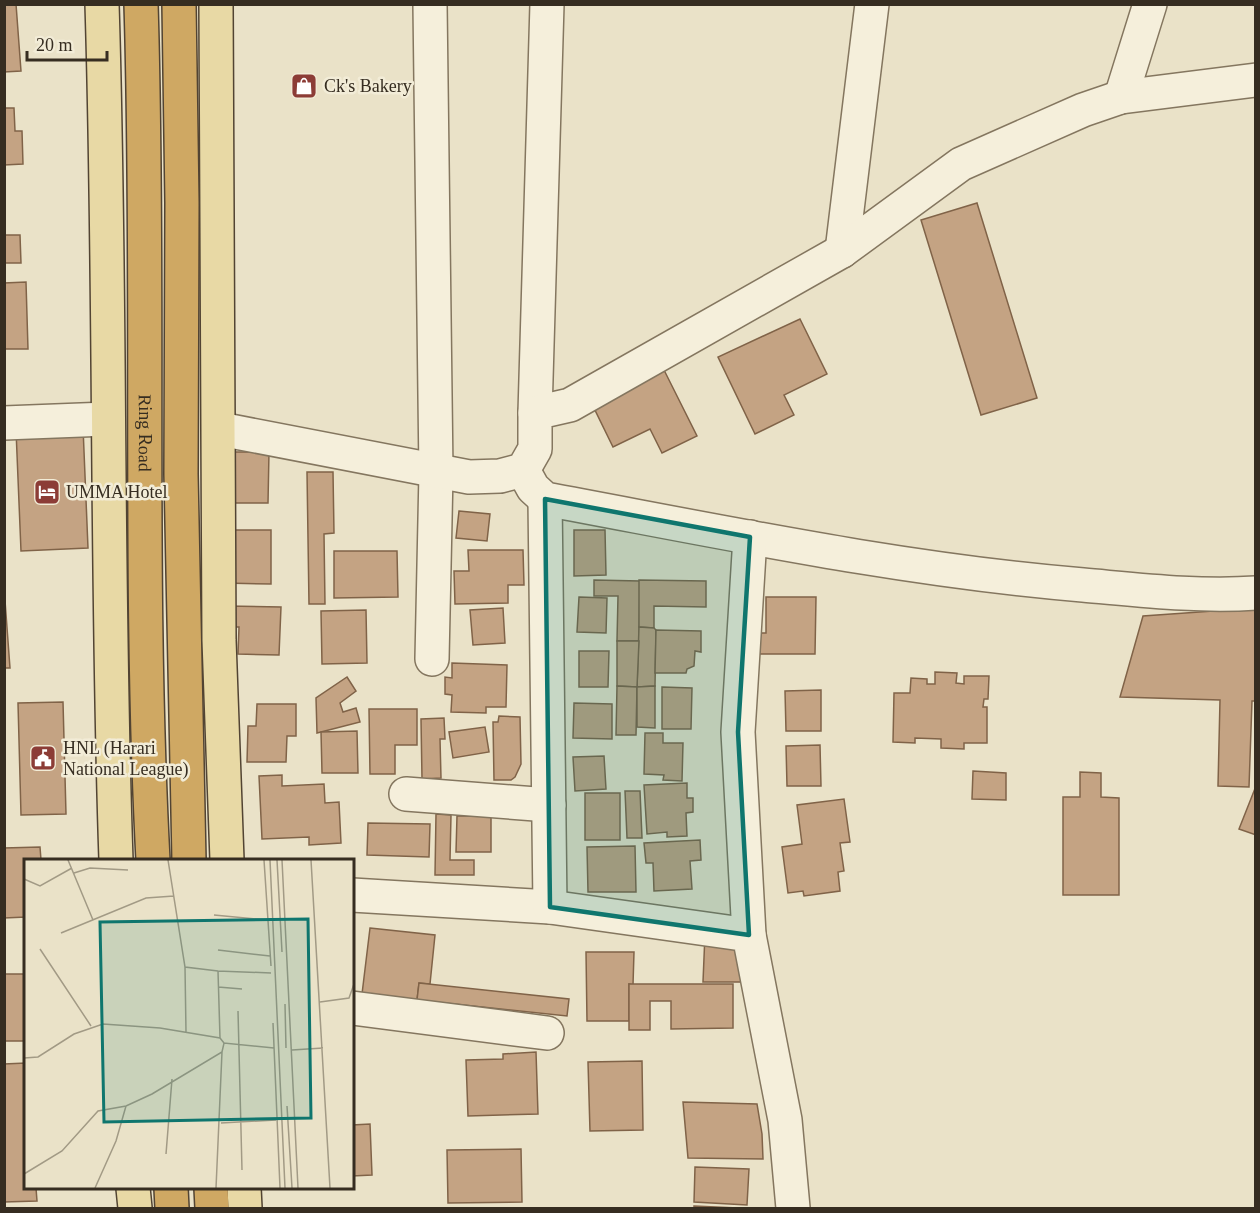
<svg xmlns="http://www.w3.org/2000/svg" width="1260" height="1213" font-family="'Times New Roman',serif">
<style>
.building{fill:#c4a383;stroke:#806348;stroke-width:1.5}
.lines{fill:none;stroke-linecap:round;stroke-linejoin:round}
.minor-casing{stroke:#84765f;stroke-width:36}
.major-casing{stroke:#524433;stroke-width:36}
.highway-casing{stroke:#524433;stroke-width:36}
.minor{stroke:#f5efdb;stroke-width:33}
.major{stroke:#e8d9a5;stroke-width:33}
.highway{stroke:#cfa863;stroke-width:33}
.marked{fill:#0f766e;fill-opacity:0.2;stroke:#0f766e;stroke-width:4.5;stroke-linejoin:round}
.labels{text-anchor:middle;stroke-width:5;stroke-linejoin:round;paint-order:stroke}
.poi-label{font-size:18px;fill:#362d21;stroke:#f2ecd7;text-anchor:start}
.street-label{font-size:18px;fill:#362d21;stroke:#f2ecd7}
.inset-road{fill:none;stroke:#a29a85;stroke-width:1.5}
.view{fill:#0f766e;fill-opacity:0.15;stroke:#0f766e;stroke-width:3}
.inset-edge{fill:none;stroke:#362d21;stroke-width:3}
</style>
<rect width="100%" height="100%" fill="#eae2c8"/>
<g class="building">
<path d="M 16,4 L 21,71 L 4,72 L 4,5 Z"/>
<path d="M 4,108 L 14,108 L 15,131 L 22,131 L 23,164 L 4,165 Z"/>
<path d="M 977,203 L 1037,398 L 981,415 L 921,220 Z"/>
<path d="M 4,235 L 20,235 L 21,263 L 4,263 Z"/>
<path d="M 26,282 L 28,349 L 4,349 L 4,283 Z"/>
<path d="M 800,319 L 827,374 L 784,395 L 794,415 L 755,434 L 718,357 Z"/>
<path d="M 663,368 L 697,436 L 662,453 L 650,429 L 613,447 L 592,404 Z"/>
<path d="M 83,427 L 88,548 L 21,551 L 16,430 Z"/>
<path d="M 230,452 L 269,452 L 268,503 L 229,503 Z"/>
<path d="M 307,472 L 333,472 L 334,533 L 324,534 L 325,604 L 309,604 Z"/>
<path d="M 459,511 L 490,514 L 487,541 L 456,538 Z"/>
<path d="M 231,530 L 271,530 L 271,584 L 224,583 Z"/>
<path d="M 574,530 L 605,530 L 606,575 L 574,576 Z"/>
<path d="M 468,550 L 523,550 L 524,585 L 508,585 L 508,603 L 455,604 L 454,571 L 469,571 Z"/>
<path d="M 334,551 L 397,551 L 398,597 L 334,598 Z"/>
<path d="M 594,580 L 640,581 L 639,641 L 617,641 L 618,596 L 594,596 Z"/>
<path d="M 639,580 L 706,581 L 706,607 L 654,606 L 654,628 L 639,627 Z"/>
<path d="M 4,587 L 10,668 L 4,668 Z"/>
<path d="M 579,597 L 607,598 L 606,633 L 577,632 Z"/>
<path d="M 766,597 L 816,597 L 815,654 L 757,654 L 757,633 L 766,633 Z"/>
<path d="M 226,606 L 281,607 L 279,655 L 238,654 L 239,627 L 226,627 Z"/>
<path d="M 503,608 L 505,643 L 473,645 L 470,610 Z"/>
<path d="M 1256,608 L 1256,701 L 1252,701 L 1249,787 L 1218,786 L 1220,700 L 1120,697 L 1143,616 Z"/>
<path d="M 366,610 L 367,663 L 322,664 L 321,611 Z"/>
<path d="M 639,627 L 654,628 L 656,630 L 655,686 L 637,687 Z"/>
<path d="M 656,630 L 701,631 L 701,652 L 695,651 L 694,666 L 687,669 L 686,673 L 655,673 Z"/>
<path d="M 617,641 L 639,641 L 637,687 L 617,686 Z"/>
<path d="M 579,651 L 609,651 L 608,687 L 579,687 Z"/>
<path d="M 452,663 L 507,665 L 506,707 L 486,707 L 486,713 L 451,712 L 452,695 L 445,694 L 445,677 L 452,678 Z"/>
<path d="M 935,672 L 957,673 L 956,683 L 964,684 L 964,676 L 989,676 L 988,699 L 984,699 L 983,707 L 987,707 L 987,743 L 964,743 L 964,749 L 941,748 L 941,739 L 915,738 L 915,743 L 893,742 L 894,693 L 910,693 L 911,678 L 927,679 L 927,684 L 935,684 Z"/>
<path d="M 347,677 L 356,691 L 340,703 L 343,712 L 356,708 L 360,722 L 317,733 L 316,698 Z"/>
<path d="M 617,686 L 637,687 L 636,735 L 616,735 Z"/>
<path d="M 655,686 L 655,728 L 637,727 L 637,687 Z"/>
<path d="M 662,687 L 692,688 L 691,729 L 662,729 Z"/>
<path d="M 821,690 L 821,731 L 786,731 L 785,691 Z"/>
<path d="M 63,702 L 66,814 L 21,815 L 18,703 Z"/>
<path d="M 574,703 L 612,704 L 612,739 L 573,738 Z"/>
<path d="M 257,704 L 296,704 L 296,736 L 287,736 L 286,762 L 247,762 L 248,726 L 256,726 Z"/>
<path d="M 369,709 L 417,709 L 417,745 L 395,745 L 395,774 L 370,774 Z"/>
<path d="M 499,716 L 520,717 L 521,764 L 515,777 L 511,780 L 494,780 L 493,722 L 498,722 Z"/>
<path d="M 444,718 L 445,739 L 440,739 L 441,778 L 422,779 L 421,719 Z"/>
<path d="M 485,727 L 489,752 L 453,758 L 449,732 Z"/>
<path d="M 357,731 L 358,773 L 322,773 L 321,732 Z"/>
<path d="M 645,733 L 663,733 L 663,743 L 683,743 L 682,781 L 663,780 L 664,775 L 644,774 Z"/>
<path d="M 820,745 L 821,786 L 787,786 L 786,746 Z"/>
<path d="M 604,756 L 606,789 L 575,791 L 573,757 Z"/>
<path d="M 973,771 L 1006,773 L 1006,800 L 972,799 Z"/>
<path d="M 1080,772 L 1101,773 L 1101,797 L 1119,798 L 1119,895 L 1063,895 L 1063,797 L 1080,797 Z"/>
<path d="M 282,775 L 282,786 L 324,784 L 325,803 L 339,802 L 341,843 L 309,845 L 309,837 L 262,839 L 259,776 Z"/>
<path d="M 687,783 L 687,798 L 693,798 L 693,812 L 686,813 L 687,836 L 667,837 L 667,832 L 647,834 L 644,785 Z"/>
<path d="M 1256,786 L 1256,835 L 1239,829 Z"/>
<path d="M 625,791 L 640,791 L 642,838 L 627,838 Z"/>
<rect x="585" y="793" width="35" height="47"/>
<path d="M 844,799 L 850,842 L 840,843 L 844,871 L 838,872 L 840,891 L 804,896 L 803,891 L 788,893 L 782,847 L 802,844 L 797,805 Z"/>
<path d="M 436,814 L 451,815 L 450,860 L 474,860 L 474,875 L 435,875 Z"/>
<path d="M 457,816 L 491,816 L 491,852 L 456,852 Z"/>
<path d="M 368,823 L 430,824 L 429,857 L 367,855 Z"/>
<path d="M 700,840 L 701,860 L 690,861 L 692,889 L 654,891 L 653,863 L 646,863 L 644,843 Z"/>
<path d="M 635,846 L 636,892 L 588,892 L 587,847 Z"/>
<path d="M 40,847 L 41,860 L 26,860 L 26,917 L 4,918 L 4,848 Z"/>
<path d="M 370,928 L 435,935 L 430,984 L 419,983 L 417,1000 L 362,994 Z"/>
<path d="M 705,934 L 737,936 L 747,982 L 703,982 Z"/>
<path d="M 586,952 L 634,952 L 633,985 L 629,984 L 629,1021 L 587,1021 Z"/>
<rect x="4" y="974" width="22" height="67"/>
<path d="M 419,983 L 569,999 L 567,1016 L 417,1000 Z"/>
<path d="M 629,984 L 733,984 L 733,1028 L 671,1029 L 671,1001 L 650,1001 L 650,1030 L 629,1030 Z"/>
<path d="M 536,1052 L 538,1114 L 468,1116 L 466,1060 L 503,1059 L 503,1054 Z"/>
<path d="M 642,1061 L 643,1130 L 590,1131 L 588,1062 Z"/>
<path d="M 26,1063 L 26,1188 L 36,1188 L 37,1201 L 4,1202 L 4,1064 Z"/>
<path d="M 683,1102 L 757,1104 L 762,1134 L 763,1159 L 688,1158 Z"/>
<path d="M 370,1124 L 372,1175 L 352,1176 L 352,1125 Z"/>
<path d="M 521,1149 L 522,1202 L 448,1203 L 447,1150 Z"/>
<path d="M 695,1167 L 749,1169 L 747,1205 L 694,1202 Z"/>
<path d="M 694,1206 L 738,1208 L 694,1208 Z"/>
</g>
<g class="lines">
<defs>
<g id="minor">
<path d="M 430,4 L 436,473 L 432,659"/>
<path d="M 1121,97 L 1150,4"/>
<path d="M 842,251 L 872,4"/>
<path d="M 535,413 L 547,4"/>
<path d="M 4,423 L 107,419"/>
<path d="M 220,429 L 469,477 L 500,476 L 523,470 L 535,449 L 535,413 L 570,405 L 842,251 L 961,164 L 1083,110 L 1121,97 L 1256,80"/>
<path d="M 523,470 L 533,488 L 545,499 C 723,532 902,570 1083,585 C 1140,590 1198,597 1256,593"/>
<path d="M 406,794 L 549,805"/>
<path d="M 352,895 L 550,907 L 545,499"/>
<path d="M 550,907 L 749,935 L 785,1120 L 793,1208"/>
<path d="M 749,935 L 738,732 L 750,537"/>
<path d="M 352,1008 L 547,1033"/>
</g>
<g id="major">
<path d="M 102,4 C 111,290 106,575 116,860"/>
<path d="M 216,4 L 219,640 L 227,860"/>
<path d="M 133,1188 L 135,1208"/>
<path d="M 244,1188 L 245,1208"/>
</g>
<g id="highway">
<path id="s1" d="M 141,4 C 150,290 138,575 153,860"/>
<path d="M 179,4 L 182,203 L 181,474 L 189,860"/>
<path d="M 171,1188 L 172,1208"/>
<path d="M 211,1188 L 212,1208"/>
</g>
</defs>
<use href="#minor" class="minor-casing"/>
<use href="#major" class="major-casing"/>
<use href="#highway" class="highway-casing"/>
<use href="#minor" class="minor"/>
<use href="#major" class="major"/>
<use href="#highway" class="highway"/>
</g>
<path class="marked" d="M 545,499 L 750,537 L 738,732 L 749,935 L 550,907 Z"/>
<defs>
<symbol id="shop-square" viewBox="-11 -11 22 22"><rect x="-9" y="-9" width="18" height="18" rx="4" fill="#8c3c36" stroke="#f2ecd7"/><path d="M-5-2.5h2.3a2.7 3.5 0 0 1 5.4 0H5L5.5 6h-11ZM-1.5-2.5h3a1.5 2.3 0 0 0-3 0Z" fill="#fff"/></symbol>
<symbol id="hotel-square" viewBox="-11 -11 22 22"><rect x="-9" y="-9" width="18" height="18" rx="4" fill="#8c3c36" stroke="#f2ecd7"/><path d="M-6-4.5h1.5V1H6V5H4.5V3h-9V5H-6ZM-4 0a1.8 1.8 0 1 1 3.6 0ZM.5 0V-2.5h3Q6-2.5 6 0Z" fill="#fff"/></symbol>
<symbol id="civic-square" viewBox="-11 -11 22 22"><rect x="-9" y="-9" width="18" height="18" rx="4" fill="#8c3c36" stroke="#f2ecd7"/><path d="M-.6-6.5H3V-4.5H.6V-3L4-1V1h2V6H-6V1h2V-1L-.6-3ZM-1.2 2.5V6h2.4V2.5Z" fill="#fff"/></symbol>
</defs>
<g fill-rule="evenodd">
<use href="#shop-square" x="289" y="71" width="30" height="30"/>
<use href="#hotel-square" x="32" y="477" width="30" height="30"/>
<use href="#civic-square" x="28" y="743" width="30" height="30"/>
</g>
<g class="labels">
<g class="poi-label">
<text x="324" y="92">Ck's Bakery</text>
<text x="66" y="498">UMMA Hotel</text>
<text x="63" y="754">HNL (Harari<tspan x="63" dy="21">National League)</tspan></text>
</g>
<g class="street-label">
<text dy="6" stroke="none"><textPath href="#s1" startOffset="429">Ring Road</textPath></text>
</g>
</g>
<g transform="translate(24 859)">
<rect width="330" height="330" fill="#eae2c8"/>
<path class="inset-road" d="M 44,1 L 69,61M 144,1 L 161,108 L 194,112M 240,1 L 247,107M 246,1 L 261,329M 253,1 L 258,93M 258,1 L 274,329M 287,1 L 306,329M 50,14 L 66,9 L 104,11M 0,20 L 16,27 L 48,9M 190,56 L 243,61M 37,74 L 122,39 L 150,37M 16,90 L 67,167M 194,91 L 246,97M 161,108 L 162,173M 194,128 L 218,130M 296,143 L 325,139 L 330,125M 261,145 L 262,189M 214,152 L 218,311M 249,164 L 256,329M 196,179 L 194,112 L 247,114M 268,191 L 299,189M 0,199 L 14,198 L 50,175 L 79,165 L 136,169 L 196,179 L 200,184M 263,247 L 268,329M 197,264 L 252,261M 142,295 L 148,220M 0,315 L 38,292 L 74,252 L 102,247 L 128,235 L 198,193 L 200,184 L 250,189M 71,329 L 92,282 L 102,247M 192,329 L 198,193"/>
<path class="view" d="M 284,60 L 287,259 L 80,263 L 76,63 Z"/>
<rect width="330" height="330" class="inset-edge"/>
</g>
<rect width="1260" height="1213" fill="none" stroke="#362d21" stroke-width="12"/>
<path d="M27 51v9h80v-9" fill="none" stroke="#362d21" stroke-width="3"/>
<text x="36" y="51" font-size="18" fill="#362d21" stroke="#f2ecd7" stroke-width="4.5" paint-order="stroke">20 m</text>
</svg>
